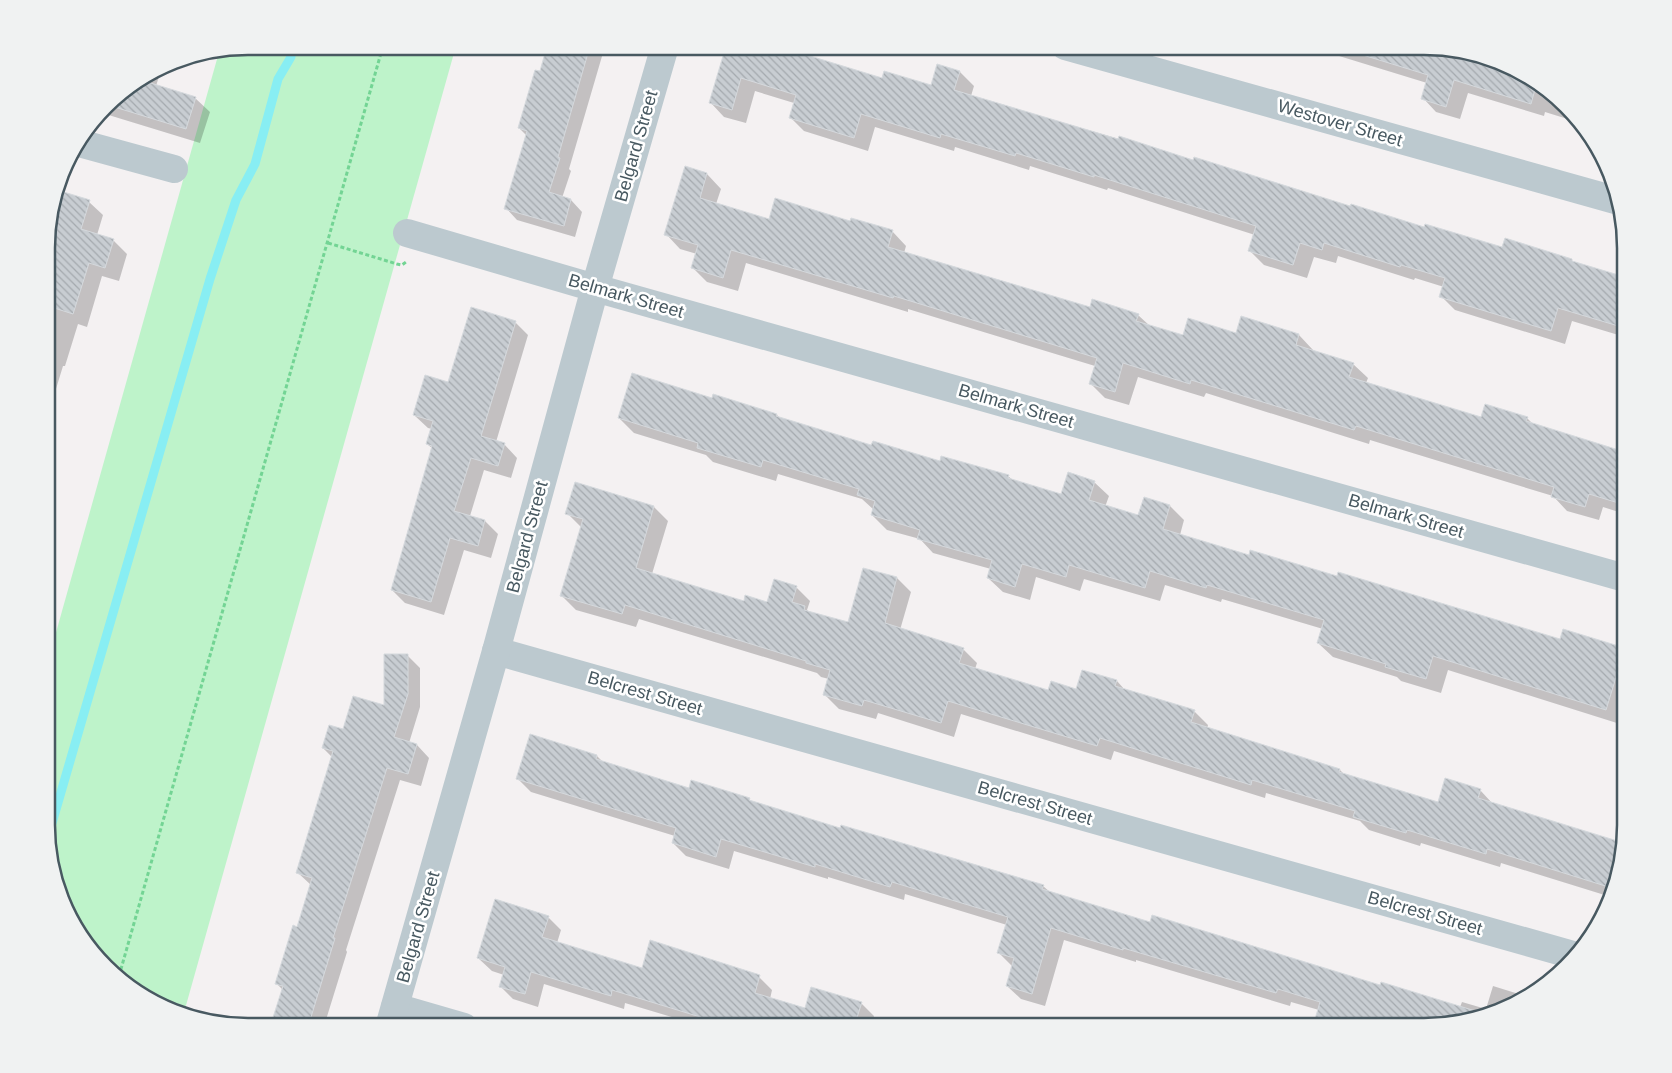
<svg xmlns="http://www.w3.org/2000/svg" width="1672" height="1073" font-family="Arial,sans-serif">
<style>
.green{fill:#bef3ca}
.shadow{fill:#0003}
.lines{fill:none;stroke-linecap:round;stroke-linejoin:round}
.stream{stroke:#88eef3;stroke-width:9}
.building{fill:url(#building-back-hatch);stroke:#d5d9dd}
.path{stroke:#73d494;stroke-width:3;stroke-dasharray:4 2.5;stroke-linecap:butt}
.street{stroke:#bcc9cf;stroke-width:28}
.labels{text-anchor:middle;stroke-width:5;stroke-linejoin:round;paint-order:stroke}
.street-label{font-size:18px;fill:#485961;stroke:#fff}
.rim{fill:none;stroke:#485961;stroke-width:2.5}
</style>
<defs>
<pattern id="building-back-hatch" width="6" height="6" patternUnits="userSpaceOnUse" patternTransform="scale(1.25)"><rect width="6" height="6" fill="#c8cdd2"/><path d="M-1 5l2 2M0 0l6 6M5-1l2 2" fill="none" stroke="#a4a9ae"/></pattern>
</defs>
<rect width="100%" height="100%" fill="#f4f1f2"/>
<path class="green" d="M 248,46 L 456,46 L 183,1016 L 136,993 L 80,937 L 48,851 L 48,661 L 219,52 Z"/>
<g class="shadow">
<path d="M 549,46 L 605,46 L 569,169 L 571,171 L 562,198 L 571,200 L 582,212 L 575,237 L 517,220 L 506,208 L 527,136 L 519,128 L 541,73 Z"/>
<path d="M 727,46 L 883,80 L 932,87 L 960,72 L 974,86 L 971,96 L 1425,228 L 1503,249 L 1506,240 L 1625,278 L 1625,337 L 1572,321 L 1565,344 L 1455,310 L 1441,296 L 1444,287 L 1415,278 L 1414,280 L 1338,256 L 1336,263 L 1314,257 L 1307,278 L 1264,265 L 1250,251 L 1255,235 L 1108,188 L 1107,190 L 1030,166 L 1029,170 L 955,147 L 954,151 L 875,127 L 868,151 L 804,131 L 790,117 L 794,103 L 755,91 L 746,123 L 724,117 L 710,102 Z"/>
<path d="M 1298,46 L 1425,46 L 1477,53 L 1536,80 L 1574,121 L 1545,112 L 1544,116 L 1468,93 L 1460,119 L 1436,112 L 1423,98 L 1427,83 L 1313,48 L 1313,51 Z"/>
<path d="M 162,67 L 156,86 L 195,98 L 210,112 L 200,143 L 102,113 L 115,96 Z"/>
<path d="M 707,174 L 721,189 L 716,204 L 770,220 L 851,222 L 892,231 L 906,246 L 904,253 L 1091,308 L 1138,315 L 1150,326 L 1184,337 L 1237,334 L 1242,318 L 1299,335 L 1313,350 L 1313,351 L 1353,364 L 1368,378 L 1366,383 L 1482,419 L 1527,418 L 1534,425 L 1620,451 L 1624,440 L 1625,440 L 1625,514 L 1603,507 L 1599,520 L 1567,511 L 1553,496 L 1370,440 L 1369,444 L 1206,393 L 1204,397 L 1138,377 L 1129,405 L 1105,398 L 1090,383 L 1095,366 L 908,309 L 908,312 L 746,263 L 738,291 L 707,282 L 693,268 L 697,254 L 680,249 L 666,234 Z"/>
<path d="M 57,192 L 89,202 L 103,215 L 97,235 L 114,241 L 127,254 L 119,281 L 102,276 L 87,327 L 78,324 L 65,366 L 63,366 L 48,415 L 48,222 Z"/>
<path d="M 515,322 L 528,335 L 496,442 L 504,444 L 517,458 L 511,478 L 484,470 L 470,516 L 485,521 L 498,534 L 491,558 L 464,550 L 444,615 L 405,603 L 392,590 L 433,449 L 427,444 L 432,429 L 428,428 L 414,415 Z"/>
<path d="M 713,399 L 777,415 L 781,419 L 872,447 L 1008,476 L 1014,481 L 1062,495 L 1094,482 L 1109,496 L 1105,507 L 1139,517 L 1145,498 L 1170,506 L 1184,520 L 1180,535 L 1250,557 L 1561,641 L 1624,649 L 1625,711 L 1620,724 L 1448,670 L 1441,693 L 1401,681 L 1397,677 L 1333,657 L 1318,643 L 1323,629 L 1222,599 L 1221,602 L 1165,585 L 1160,601 L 1084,579 L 1080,591 L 1036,577 L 1030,600 L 1003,592 L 988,578 L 991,569 L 933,553 L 920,539 L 887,530 L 872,515 L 874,510 L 862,499 L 778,474 L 776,481 L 713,462 L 706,455 L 634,433 L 619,418 Z"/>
<path d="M 576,483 L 654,507 L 668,521 L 652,574 L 744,602 L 768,603 L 796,587 L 810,601 L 807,610 L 810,613 L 849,624 L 864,569 L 897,578 L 911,592 L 900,630 L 963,649 L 977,663 L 975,669 L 1049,692 L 1077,691 L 1117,681 L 1125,690 L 1194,711 L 1208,725 L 1207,729 L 1340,770 L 1345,775 L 1438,804 L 1480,790 L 1493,804 L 1618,842 L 1623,827 L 1625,828 L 1625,838 L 1615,890 L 1611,899 L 1611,897 L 1501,863 L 1500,867 L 1421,843 L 1420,846 L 1369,830 L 1360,821 L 1266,793 L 1265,798 L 1114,751 L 1111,760 L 961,714 L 954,737 L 878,713 L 876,719 L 839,709 L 825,695 L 829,679 L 821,677 L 817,673 L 639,619 L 636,627 L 576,610 L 562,596 L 581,527 L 567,513 Z"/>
<path d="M 408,656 L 420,668 L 420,707 L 409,743 L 417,745 L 429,758 L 421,786 L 400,780 L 346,950 L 347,952 L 325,1023 L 329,1027 L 272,1027 L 283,990 L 276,983 L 298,928 L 311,885 L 297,872 L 332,757 L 323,748 L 344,731 L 385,707 Z"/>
<path d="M 597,756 L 604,763 L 689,789 L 749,799 L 753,803 L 841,829 L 1043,886 L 1050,892 L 1150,923 L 1460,1007 L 1462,1002 L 1486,1009 L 1493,986 L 1528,997 L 1525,1000 L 1437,1026 L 1314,1026 L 1319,1010 L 1291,1002 L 1290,1006 L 1136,960 L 1136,962 L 1064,940 L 1045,1006 L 1021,999 L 1007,986 L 1012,966 L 999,953 L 1007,925 L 905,894 L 904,900 L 828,877 L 828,879 L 734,851 L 729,869 L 686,856 L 673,843 L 675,836 L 531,792 L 518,779 Z"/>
<path d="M 548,917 L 561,930 L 557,943 L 643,969 L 759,977 L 772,990 L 770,999 L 806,1009 L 861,1003 L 874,1016 L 871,1027 L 705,1027 L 625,1003 L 624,1009 L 544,984 L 538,1007 L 513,999 L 500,986 L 504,975 L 492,971 L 478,958 Z"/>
</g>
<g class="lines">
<path class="stream" d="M 48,837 L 210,279 L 236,200 L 255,164 L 278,79 L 291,57 L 291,46"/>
</g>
<g class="building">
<path d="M 547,46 L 590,46 L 558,157 L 560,158 L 549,192 L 571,199 L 564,226 L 504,209 L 527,131 L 518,128 L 535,70 L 540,71 Z"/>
<path d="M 726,46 L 783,46 L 798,51 L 797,52 L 882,78 L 884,71 L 931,85 L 937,64 L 960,71 L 954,90 L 1118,139 L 1119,136 L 1193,160 L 1194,157 L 1350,206 L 1351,204 L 1424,227 L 1425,224 L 1502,247 L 1505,238 L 1572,259 L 1572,261 L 1625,277 L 1625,328 L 1558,308 L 1551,331 L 1439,297 L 1445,278 L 1401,265 L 1400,267 L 1324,243 L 1322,250 L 1300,243 L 1293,265 L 1248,251 L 1256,226 L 1094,175 L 1094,177 L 1016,153 L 1015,156 L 941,134 L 940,138 L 861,114 L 854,138 L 789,118 L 796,95 L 741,78 L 732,110 L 709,103 Z"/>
<path d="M 1354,46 L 1425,46 L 1477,53 L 1537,82 L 1531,104 L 1454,80 L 1446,107 L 1421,99 L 1428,75 L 1353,52 Z"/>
<path d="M 141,80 L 196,97 L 186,129 L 108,105 L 115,96 Z"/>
<path d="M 685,166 L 707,173 L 700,198 L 769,219 L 775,198 L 850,221 L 851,218 L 893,230 L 888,247 L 1090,307 L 1092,299 L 1139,314 L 1136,321 L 1183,335 L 1188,318 L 1236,333 L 1241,316 L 1299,334 L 1296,345 L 1354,363 L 1349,377 L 1481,417 L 1485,404 L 1528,417 L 1526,421 L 1625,452 L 1625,505 L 1589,494 L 1585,507 L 1551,497 L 1554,487 L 1356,426 L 1354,430 L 1191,380 L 1190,384 L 1123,363 L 1115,392 L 1089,384 L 1097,358 L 894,296 L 893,298 L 731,250 L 723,278 L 691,268 L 698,245 L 664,235 Z"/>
<path d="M 57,190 L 90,200 L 81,229 L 114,239 L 105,268 L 89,263 L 73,314 L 48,306 L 48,222 Z"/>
<path d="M 471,307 L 516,321 L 481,436 L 505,443 L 498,466 L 471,458 L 454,511 L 485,520 L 478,546 L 450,538 L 431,602 L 391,590 L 432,446 L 426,444 L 433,421 L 413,415 L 425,375 L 448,382 Z"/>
<path d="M 632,373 L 712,398 L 713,394 L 777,414 L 776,416 L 871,445 L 873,441 L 940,461 L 941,456 L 1009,475 L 1008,478 L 1061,494 L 1068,472 L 1095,481 L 1089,500 L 1138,515 L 1144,497 L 1170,505 L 1163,529 L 1249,555 L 1250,550 L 1337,576 L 1338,572 L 1560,639 L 1563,629 L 1625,648 L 1606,710 L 1433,656 L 1426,679 L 1385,667 L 1386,664 L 1317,643 L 1324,620 L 1207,585 L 1206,588 L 1150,571 L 1145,588 L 1069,565 L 1066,577 L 1022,564 L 1015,587 L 987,578 L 992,560 L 917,539 L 920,530 L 871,515 L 875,501 L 857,495 L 859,489 L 763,460 L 761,467 L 697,448 L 698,443 L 618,418 Z"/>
<path d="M 575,482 L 654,506 L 636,568 L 744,601 L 745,595 L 767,602 L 774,579 L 797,586 L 792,602 L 805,606 L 804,610 L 848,622 L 863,568 L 897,577 L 885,623 L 964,648 L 959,663 L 1048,690 L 1051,681 L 1076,689 L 1082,670 L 1117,680 L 1115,686 L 1195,710 L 1191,722 L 1340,769 L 1339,772 L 1438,802 L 1445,778 L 1481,789 L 1478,798 L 1624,843 L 1615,889 L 1487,849 L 1486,854 L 1407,830 L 1406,833 L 1353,817 L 1355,811 L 1252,780 L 1251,785 L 1100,738 L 1097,746 L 948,701 L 941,723 L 864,700 L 862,706 L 823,695 L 830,670 L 806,663 L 806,661 L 625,605 L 622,614 L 560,596 L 583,519 L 565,514 Z"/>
<path d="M 384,654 L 408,654 L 408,694 L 394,737 L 417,744 L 408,774 L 387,768 L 333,938 L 335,938 L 308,1027 L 270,1027 L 283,986 L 275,984 L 293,925 L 297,927 L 312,878 L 296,873 L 333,751 L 322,748 L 329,725 L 343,729 L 353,696 L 384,705 Z"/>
<path d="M 530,734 L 597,755 L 596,759 L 689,788 L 691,780 L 750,798 L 749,800 L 840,828 L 841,825 L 1044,885 L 1042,889 L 1150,922 L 1152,915 L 1380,985 L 1381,982 L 1482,1013 L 1437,1026 L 1313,1026 L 1320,1002 L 1278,989 L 1276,993 L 1123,948 L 1123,950 L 1051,928 L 1032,994 L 1006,986 L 1014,958 L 997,953 L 1008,917 L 892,882 L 890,887 L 815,864 L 815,867 L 721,839 L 716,857 L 672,843 L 676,828 L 516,779 Z"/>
<path d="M 495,899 L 549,916 L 542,937 L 642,968 L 650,940 L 760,975 L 755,993 L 805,1008 L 811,987 L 862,1002 L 854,1027 L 733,1027 L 612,990 L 611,996 L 531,972 L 525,994 L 499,987 L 505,967 L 477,958 Z"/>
</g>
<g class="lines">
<g class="path">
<path d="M 328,243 L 397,264 L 402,265 L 406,262"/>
<path d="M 119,976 L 383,46"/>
</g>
<g class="street">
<path d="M 1065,46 L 1615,200"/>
<path d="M 79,143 L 174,169"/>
<path d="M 407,233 L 595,288 L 1625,578"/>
<path d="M 496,651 L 1573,955"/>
<path d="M 395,1007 L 464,1027"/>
<path d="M 389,1027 L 496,651 L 595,288 L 665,46"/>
</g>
</g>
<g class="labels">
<g class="street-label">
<text transform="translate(1340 123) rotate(16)" y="6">Westover Street</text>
<text transform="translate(636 146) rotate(-74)" y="6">Belgard Street</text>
<text transform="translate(626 296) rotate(16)" y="6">Belmark Street</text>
<text transform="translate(1016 406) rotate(16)" y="6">Belmark Street</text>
<text transform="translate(1406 516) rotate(16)" y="6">Belmark Street</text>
<text transform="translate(527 537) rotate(-75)" y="6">Belgard Street</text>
<text transform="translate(645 693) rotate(16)" y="6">Belcrest Street</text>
<text transform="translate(1035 803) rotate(16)" y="6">Belcrest Street</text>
<text transform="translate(1425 913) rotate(16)" y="6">Belcrest Street</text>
<text transform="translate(418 927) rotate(-74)" y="6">Belgard Street</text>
</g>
</g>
<path d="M0 0H1672V1073H0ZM248 55H1424A193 193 0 0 1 1617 248V825A193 193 0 0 1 1424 1018H248A193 193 0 0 1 55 825V248A193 193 0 0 1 248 55Z" fill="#f0f2f2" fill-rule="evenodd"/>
<path class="rim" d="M248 55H1424A193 193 0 0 1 1617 248V825A193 193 0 0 1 1424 1018H248A193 193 0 0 1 55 825V248A193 193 0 0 1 248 55Z"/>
</svg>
